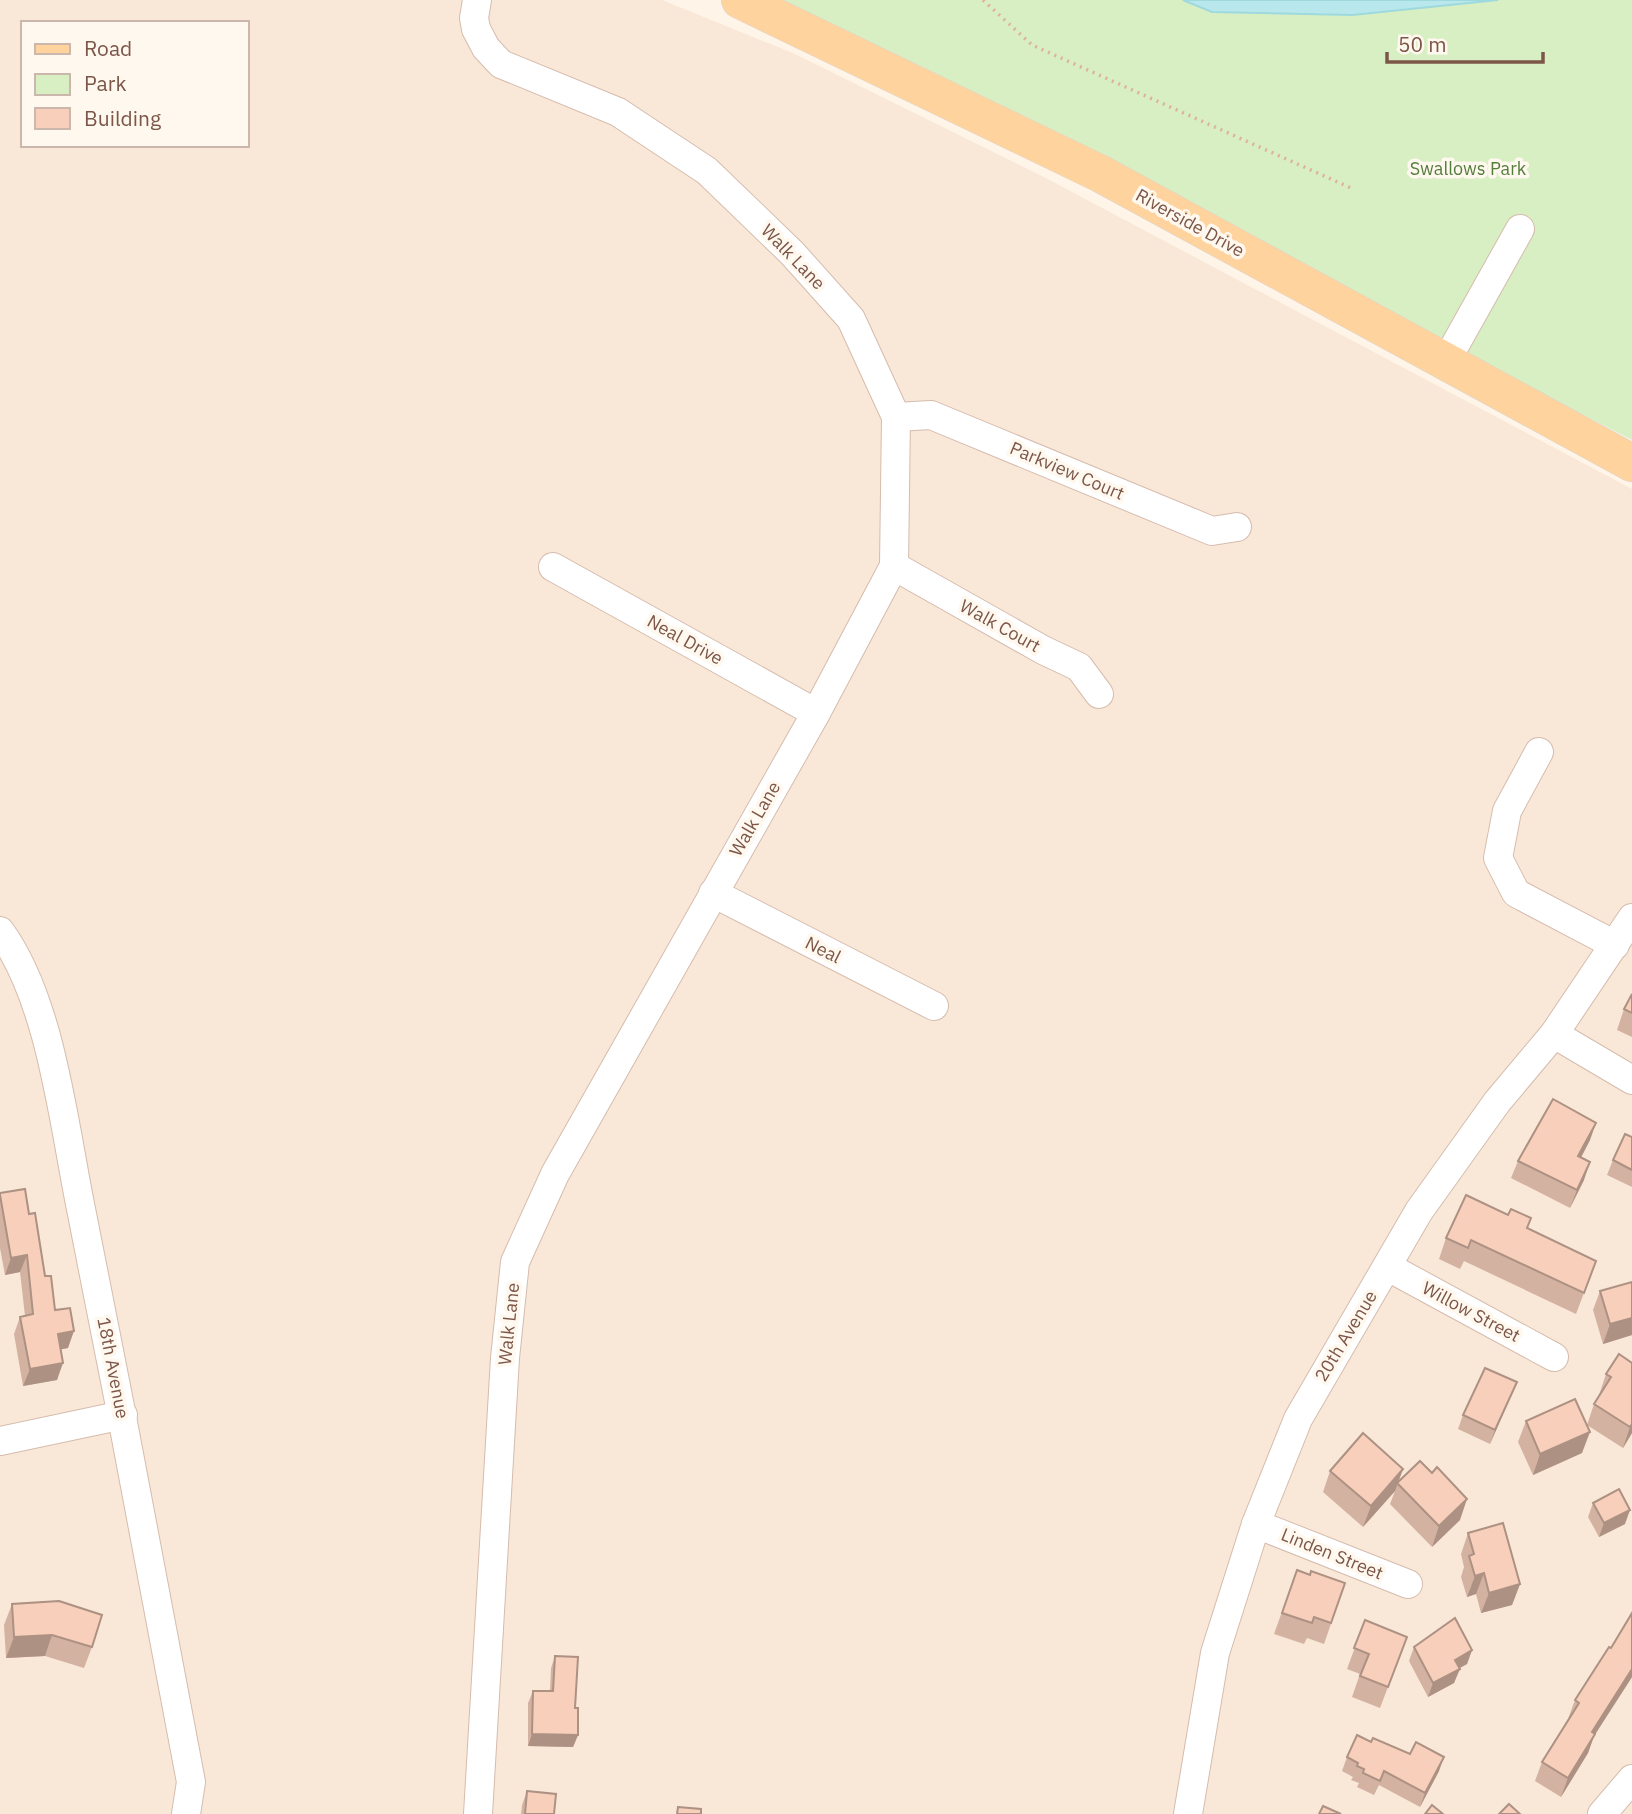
<svg xmlns="http://www.w3.org/2000/svg" width="1632" height="1814" font-family="'IBM Plex Sans',sans-serif">
<style>
.residential{fill:#f9e8d7;fill-rule:evenodd}
.green{fill:#d8eec3}
.water{fill:#b8e8eb;stroke:#9ed9de;stroke-width:2}
.lines{fill:none;stroke-linecap:round;stroke-linejoin:round}
.minor-casing{stroke:#d5bcae;stroke-width:30}
.major-casing{stroke:#ddd3cf;stroke-width:38}
.path{stroke:#ddb19e;stroke-width:3.5;stroke-dasharray:2 5;stroke-linecap:butt}
.minor{stroke:#fff;stroke-width:28}
.major{stroke:#ffd39d;stroke-width:37}
.wall{fill:#d4b2a1}
.shaded-wall{fill:#ad9183}
.building{fill:#f7cfbb;stroke:#ad9183;stroke-width:2}
.labels{text-anchor:middle;stroke-width:7;stroke-linejoin:round;paint-order:stroke}
.park-label{font-size:18px;fill:#537d3c;stroke:#fff8ef}
.street-label{font-size:18px;fill:#7c5648;stroke:#fff8ef}
</style>
<rect width="100%" height="100%" fill="#fef4e7"/>
<path class="residential" d="M 0,0 L 662,0 L 795,54 L 1040,175 L 1632,489 L 1632,1814 L 0,1814 ZM 23,23 L 247,23 L 247,145 L 23,145 Z"/>
<path class="green" d="M 778,0 L 1183,0 L 1212,12 L 1352,15 L 1498,0 L 1632,0 L 1632,440 Z"/>
<path class="water" d="M 1183,0 L 1498,0 L 1352,15 L 1212,12 Z"/>
<g class="lines">
<defs>
<g id="minor">
<path d="M 477,0 L 474,18 L 476,29 L 486,48 L 501,64 L 618,112 L 707,171 L 792,253 L 851,319 L 896,417 L 894,566 L 816,713 L 555,1174 L 515,1262 L 505,1358 L 478,1814"/>
<path d="M 1445,363 L 1520,229"/>
<path d="M 896,417 L 931,415 L 1212,531 L 1237,527"/>
<path d="M 894,566 L 1043,650 L 1079,667 L 1099,694"/>
<path d="M 553,567 L 816,713"/>
<path d="M 1539,752 L 1507,811 L 1498,858 L 1516,893 L 1615,945"/>
<path d="M 713,893 L 934,1006"/>
<path d="M 0,931 C 52,1002 64,1128 82,1214 C 120,1403 156,1593 191,1782 L 186,1814"/>
<path d="M 1554,1034 L 1632,1080"/>
<path d="M 1388,1267 L 1554,1357"/>
<path d="M 0,1441 L 123,1415"/>
<path d="M 1256,1524 L 1408,1584"/>
<path d="M 1188,1814 L 1215,1653 L 1256,1524 L 1298,1419 L 1419,1211 L 1497,1102 L 1554,1034 L 1632,918"/>
<path d="M 1602,1814 L 1632,1779"/>
</g>
<path id="major" d="M 740,0 L 1101,174 L 1632,463"/>
</defs>
<use href="#minor" class="minor-casing"/>
<use href="#major" class="major-casing"/>
<path class="path" d="M 983,0 L 1032,45 L 1351,188"/>
<use href="#minor" class="minor"/>
<use href="#major" class="major"/>
</g>
<g class="wall">
<path d="M 1632,994 L 1632,1037 L 1617,1030 L 1624,1009 Z"/>
<path d="M 1632,1137 L 1632,1187 L 1607,1175 L 1613,1160 Z"/>
<path d="M 1590,1140 L 1581,1158 L 1584,1180 L 1570,1208 L 1511,1178 L 1518,1161 Z"/>
<path d="M 0,1193 L 29,1214 L 55,1310 L 68,1348 L 61,1349 L 57,1380 L 23,1386 L 14,1334 L 20,1317 L 25,1316 L 20,1272 L 5,1275 L 0,1248 Z"/>
<path d="M 1528,1228 L 1596,1261 L 1576,1314 L 1464,1261 L 1460,1269 L 1439,1259 L 1446,1238 Z"/>
<path d="M 1632,1282 L 1632,1335 L 1603,1344 L 1593,1310 L 1600,1291 Z"/>
<path d="M 1619,1354 L 1632,1433 L 1623,1448 L 1587,1425 L 1594,1404 L 1600,1395 L 1599,1395 L 1606,1374 Z"/>
<path d="M 1517,1382 L 1490,1444 L 1458,1429 L 1463,1415 Z"/>
<path d="M 1526,1421 L 1582,1453 L 1533,1475 L 1518,1442 Z"/>
<path d="M 1403,1469 L 1398,1482 L 1460,1520 L 1432,1547 L 1390,1504 L 1395,1491 L 1363,1527 L 1323,1492 L 1330,1471 Z"/>
<path d="M 1593,1503 L 1625,1524 L 1599,1537 L 1588,1517 Z"/>
<path d="M 1468,1533 L 1520,1584 L 1512,1605 L 1481,1613 L 1476,1594 L 1467,1597 L 1461,1577 L 1464,1567 L 1461,1554 Z"/>
<path d="M 1297,1570 L 1310,1574 L 1345,1583 L 1324,1644 L 1307,1638 L 1304,1644 L 1274,1634 Z"/>
<path d="M 12,1604 L 92,1647 L 84,1668 L 45,1656 L 6,1658 L 4,1625 Z"/>
<path d="M 1632,1613 L 1632,1677 L 1594,1736 L 1588,1753 L 1561,1797 L 1535,1781 L 1542,1762 L 1568,1719 L 1575,1700 L 1611,1648 Z"/>
<path d="M 1365,1620 L 1407,1637 L 1380,1708 L 1352,1697 L 1360,1674 L 1347,1669 Z"/>
<path d="M 1414,1647 L 1472,1650 L 1467,1664 L 1459,1668 L 1454,1683 L 1428,1697 L 1409,1661 Z"/>
<path d="M 555,1656 L 575,1708 L 578,1735 L 573,1747 L 528,1746 L 528,1703 L 533,1691 L 550,1691 L 551,1668 Z"/>
<path d="M 1347,1757 L 1439,1771 L 1420,1807 L 1379,1785 L 1374,1795 L 1357,1787 L 1359,1783 L 1351,1780 L 1353,1777 L 1342,1771 Z"/>
<path d="M 527,1791 L 554,1814 L 521,1814 L 522,1805 Z"/>
</g>
<g class="shaded-wall">
<path d="M 1596,1123 L 1590,1140 L 1572,1174 L 1578,1156 Z"/>
<path d="M 1590,1162 L 1584,1180 L 1570,1208 L 1577,1190 Z"/>
<path d="M 27,1255 L 20,1272 L 5,1275 L 11,1258 Z"/>
<path d="M 1632,1318 L 1632,1335 L 1603,1344 L 1610,1324 Z"/>
<path d="M 74,1331 L 68,1348 L 52,1351 L 58,1334 Z"/>
<path d="M 63,1363 L 57,1380 L 23,1386 L 30,1369 Z"/>
<path d="M 1517,1382 L 1511,1396 L 1490,1444 L 1495,1430 Z"/>
<path d="M 1632,1424 L 1632,1433 L 1623,1448 L 1630,1427 Z"/>
<path d="M 1590,1432 L 1582,1453 L 1533,1475 L 1540,1454 Z"/>
<path d="M 1403,1469 L 1395,1491 L 1363,1527 L 1371,1506 Z"/>
<path d="M 1467,1499 L 1460,1520 L 1432,1547 L 1439,1526 Z"/>
<path d="M 1630,1510 L 1625,1524 L 1599,1537 L 1604,1523 Z"/>
<path d="M 1484,1573 L 1476,1594 L 1467,1597 L 1475,1576 Z"/>
<path d="M 1520,1584 L 1512,1605 L 1481,1613 L 1489,1593 Z"/>
<path d="M 52,1635 L 45,1656 L 6,1658 L 14,1637 Z"/>
<path d="M 1472,1650 L 1467,1664 L 1449,1674 L 1455,1660 Z"/>
<path d="M 1460,1669 L 1454,1683 L 1428,1697 L 1433,1683 Z"/>
<path d="M 1632,1669 L 1632,1677 L 1594,1736 L 1588,1753 L 1561,1797 L 1568,1778 L 1592,1732 Z"/>
<path d="M 532,1734 L 578,1735 L 573,1747 L 528,1746 Z"/>
<path d="M 1444,1757 L 1439,1771 L 1420,1807 L 1425,1793 Z"/>
</g>
<g class="building">
<path d="M 1632,994 L 1632,1013 L 1624,1009 Z"/>
<path d="M 1553,1099 L 1596,1123 L 1578,1156 L 1590,1162 L 1577,1190 L 1518,1161 Z"/>
<path d="M 1625,1134 L 1632,1137 L 1632,1170 L 1613,1160 Z"/>
<path d="M 25,1189 L 29,1214 L 35,1213 L 45,1276 L 51,1276 L 55,1310 L 70,1308 L 74,1331 L 58,1334 L 63,1363 L 30,1369 L 20,1317 L 33,1314 L 27,1255 L 11,1258 L 0,1195 L 0,1193 Z"/>
<path d="M 1466,1195 L 1508,1215 L 1511,1209 L 1531,1218 L 1527,1228 L 1596,1261 L 1584,1293 L 1471,1240 L 1468,1248 L 1446,1238 Z"/>
<path d="M 1632,1282 L 1632,1318 L 1610,1324 L 1600,1291 Z"/>
<path d="M 1619,1354 L 1632,1363 L 1632,1424 L 1630,1427 L 1594,1404 L 1611,1377 L 1606,1374 Z"/>
<path d="M 1485,1368 L 1517,1382 L 1495,1430 L 1463,1415 Z"/>
<path d="M 1575,1399 L 1590,1432 L 1540,1454 L 1526,1421 Z"/>
<path d="M 1363,1433 L 1403,1469 L 1371,1506 L 1330,1471 Z"/>
<path d="M 1420,1461 L 1432,1473 L 1437,1467 L 1467,1499 L 1439,1526 L 1397,1483 Z"/>
<path d="M 1619,1489 L 1630,1510 L 1604,1523 L 1593,1503 Z"/>
<path d="M 1503,1523 L 1520,1584 L 1489,1593 L 1484,1573 L 1475,1576 L 1469,1556 L 1474,1554 L 1468,1533 Z"/>
<path d="M 1297,1570 L 1310,1575 L 1311,1571 L 1345,1583 L 1331,1623 L 1314,1617 L 1312,1623 L 1282,1613 Z"/>
<path d="M 59,1601 L 102,1615 L 92,1647 L 52,1635 L 14,1637 L 12,1604 Z"/>
<path d="M 1632,1613 L 1632,1669 L 1592,1732 L 1595,1734 L 1568,1778 L 1542,1762 L 1579,1703 L 1575,1700 L 1609,1647 L 1611,1648 Z"/>
<path d="M 1455,1618 L 1472,1650 L 1455,1660 L 1460,1669 L 1433,1683 L 1414,1647 Z"/>
<path d="M 1365,1620 L 1407,1637 L 1388,1687 L 1360,1676 L 1369,1654 L 1354,1648 Z"/>
<path d="M 555,1656 L 578,1657 L 575,1708 L 578,1708 L 578,1735 L 532,1734 L 533,1691 L 553,1691 Z"/>
<path d="M 1357,1735 L 1371,1742 L 1373,1738 L 1410,1754 L 1416,1742 L 1444,1757 L 1425,1793 L 1384,1771 L 1380,1781 L 1363,1773 L 1364,1769 L 1357,1766 L 1358,1763 L 1347,1757 Z"/>
<path d="M 527,1791 L 556,1794 L 554,1814 L 525,1814 Z"/>
<path d="M 1509,1804 L 1520,1814 L 1499,1814 Z"/>
<path d="M 1432,1805 L 1443,1814 L 1425,1814 Z"/>
<path d="M 1323,1806 L 1341,1814 L 1319,1814 Z"/>
<path d="M 678,1807 L 701,1809 L 701,1814 L 677,1814 Z"/>
</g>
<g class="labels">
<g class="park-label">
<text x="1468" y="175">Swallows Park</text>
</g>
<g class="street-label">
<text transform="translate(1190 223) rotate(29)" y="6">Riverside Drive</text>
<text transform="translate(793 257) rotate(46)" y="6">Walk Lane</text>
<text transform="translate(1067 471) rotate(23)" y="6">Parkview Court</text>
<text transform="translate(1000 626) rotate(29)" y="6">Walk Court</text>
<text transform="translate(685 640) rotate(29)" y="6">Neal Drive</text>
<text transform="translate(755 819) rotate(-60)" y="6">Walk Lane</text>
<text transform="translate(823 950) rotate(27)" y="6">Neal</text>
<text transform="translate(1471 1312) rotate(28)" y="6">Willow Street</text>
<text transform="translate(509 1324) rotate(-84)" y="6">Walk Lane</text>
<text transform="translate(1346 1336) rotate(-59)" y="6">20th Avenue</text>
<text transform="translate(113 1368) rotate(79)" y="6">18th Avenue</text>
<text transform="translate(1332 1554) rotate(22)" y="6">Linden Street</text>
</g>
</g>
<rect x="21" y="21" width="228" height="126" fill="#fff8ef" stroke="#cbb7ac" stroke-width="2"/>
<rect x="35" y="44" width="35" height="10" fill="#ffd39d" stroke="#cbb7ac" stroke-width="2"/>
<text x="84" y="56" font-size="21" fill="#7c5648">Road</text>
<rect x="35" y="74" width="35" height="21" fill="#d8eec3" stroke="#cbb7ac" stroke-width="2"/>
<text x="84" y="91" font-size="21" fill="#7c5648">Park</text>
<rect x="35" y="108" width="35" height="21" fill="#f7cfbb" stroke="#cbb7ac" stroke-width="2"/>
<text x="84" y="126" font-size="21" fill="#7c5648">Building</text>
<path d="M1387 52v10h156v-10" fill="none" stroke="#7c5648" stroke-width="3.5"/>
<text x="1398" y="52" font-size="21" fill="#7c5648" stroke="#fff8ef" stroke-width="5" paint-order="stroke">50 m</text>
</svg>
